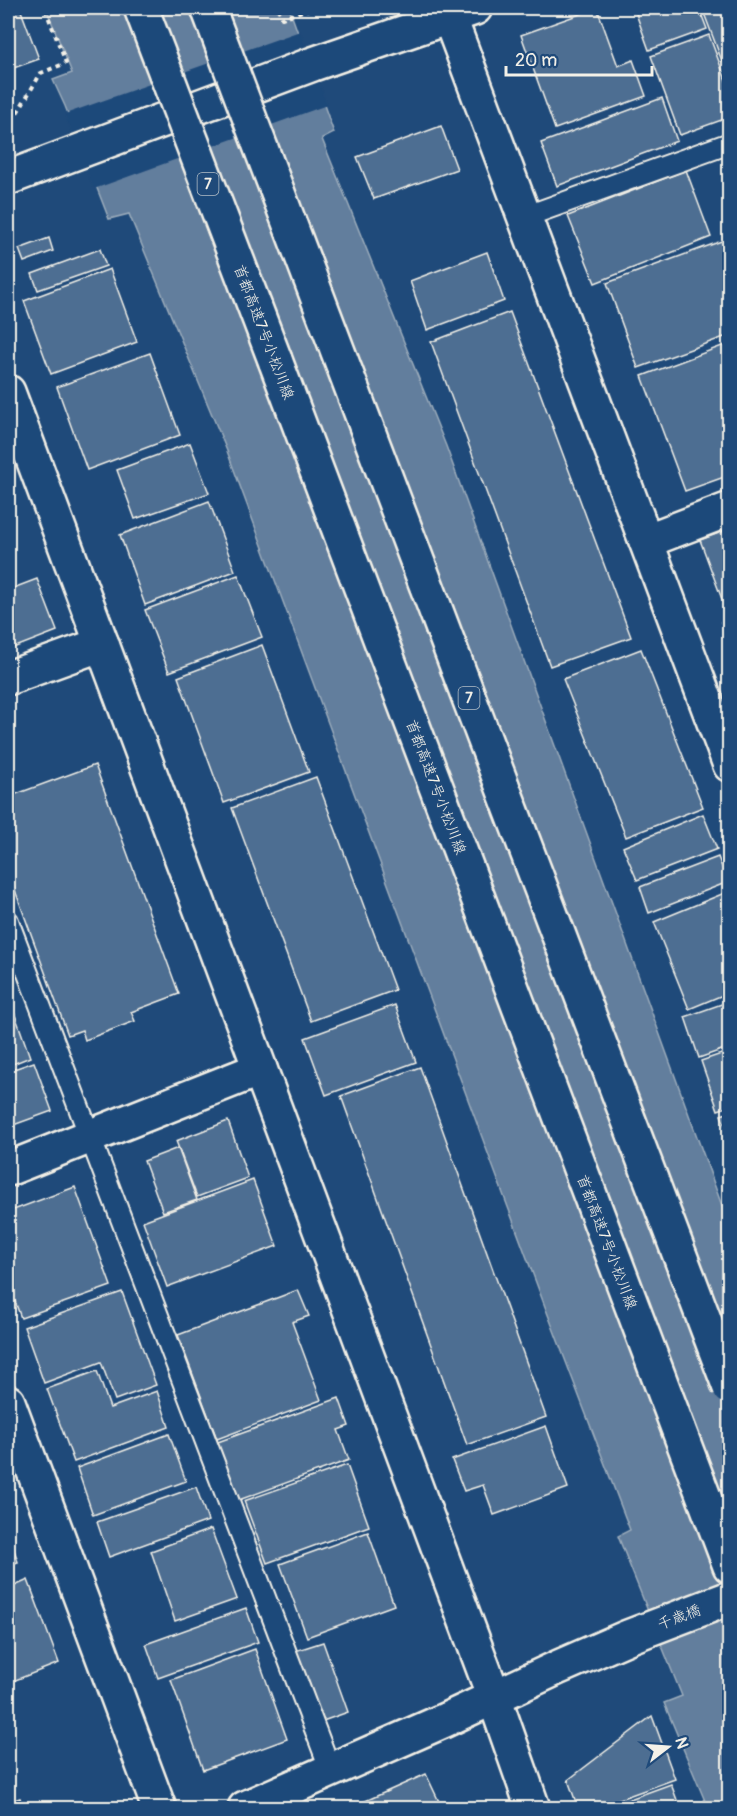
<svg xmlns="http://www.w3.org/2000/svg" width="737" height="1816" font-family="Pangolin,'Klee One',sans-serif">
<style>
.water{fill:#627e9d;stroke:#9cacbb;stroke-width:1.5}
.pier{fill:#1f4a7a}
.building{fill:#4d6e92;stroke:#f4f1e8;stroke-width:1.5}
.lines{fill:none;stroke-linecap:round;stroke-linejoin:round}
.service-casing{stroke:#f4f1e8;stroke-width:24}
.minor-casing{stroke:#f4f1e8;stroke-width:38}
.tertiary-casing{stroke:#f4f1e8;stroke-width:38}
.motorway-casing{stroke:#f4f1e8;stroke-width:38}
.path{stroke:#f4f1e8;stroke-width:4;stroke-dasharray:4.5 4.5;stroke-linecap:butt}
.service{stroke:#1f4a7a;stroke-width:20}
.minor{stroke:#1f4a7a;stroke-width:33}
.tertiary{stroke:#1f4a7a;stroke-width:33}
.motorway{stroke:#1f4a7a;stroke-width:33}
.motorway-bridge-casing{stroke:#f4f1e8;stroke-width:38;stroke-linecap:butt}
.motorway-bridge{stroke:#1f4a7a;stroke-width:33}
.labels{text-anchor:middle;stroke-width:4.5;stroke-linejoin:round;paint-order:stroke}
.shield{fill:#1f4a7a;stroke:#b4bfc7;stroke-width:1.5}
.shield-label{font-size:14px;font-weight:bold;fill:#f4f1e8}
.street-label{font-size:15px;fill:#f4f1e8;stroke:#1f4a7a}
</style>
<rect width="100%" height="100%" fill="#1f4a7a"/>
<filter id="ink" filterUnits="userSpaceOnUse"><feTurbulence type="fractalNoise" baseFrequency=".0167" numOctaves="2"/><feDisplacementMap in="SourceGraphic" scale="12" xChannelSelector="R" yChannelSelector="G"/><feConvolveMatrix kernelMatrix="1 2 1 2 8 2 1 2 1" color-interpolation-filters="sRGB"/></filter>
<g filter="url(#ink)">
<path class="water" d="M 46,8 L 289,8 L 334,133 L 322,139 L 446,446 L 729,1225 L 729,1808 L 708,1808 L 664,1703 L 682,1696 L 618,1536 L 630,1530 L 547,1312 L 227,451 L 129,214 L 109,219 L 65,106 L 53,80 L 72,73 Z"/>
<path class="pier" d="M 300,31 L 327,105 L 94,189 L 65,114 Z"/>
<g class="building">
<path d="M 8,8 L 20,8 L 39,59 L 8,70 Z"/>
<path d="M 597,8 L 618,66 L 633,60 L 646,96 L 555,129 L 521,35 Z"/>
<path d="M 634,8 L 699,8 L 707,29 L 649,50 Z"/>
<path d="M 702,8 L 730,8 L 730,58 L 722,61 Z"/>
<path d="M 709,35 L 730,91 L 730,117 L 680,135 L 651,56 Z"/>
<path d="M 662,98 L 677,141 L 557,186 L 541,143 Z"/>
<path d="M 441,126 L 457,169 L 374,199 L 357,157 Z"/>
<path d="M 686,170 L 711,237 L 595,283 L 568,216 Z"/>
<path d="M 49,238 L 53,251 L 24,262 L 19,249 Z"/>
<path d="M 727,239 L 730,248 L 730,335 L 638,368 L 607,283 Z"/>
<path d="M 100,249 L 106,266 L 38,290 L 32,274 Z"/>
<path d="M 487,252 L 504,301 L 427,330 L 410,281 Z"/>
<path d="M 110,269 L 137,342 L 51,374 L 24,301 Z"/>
<path d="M 510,312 L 631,637 L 550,666 L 431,342 Z"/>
<path d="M 730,343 L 730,475 L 685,491 L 642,376 Z"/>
<path d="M 150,353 L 180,435 L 87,470 L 57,387 Z"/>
<path d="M 190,443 L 209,493 L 135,519 L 117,470 Z"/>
<path d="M 209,501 L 235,571 L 145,605 L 120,535 Z"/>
<path d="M 730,529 L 730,608 L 726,610 L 700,540 Z"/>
<path d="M 8,567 L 12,580 L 8,582 Z"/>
<path d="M 238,575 L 262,637 L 169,672 L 145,610 Z"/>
<path d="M 37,579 L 57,631 L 8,650 L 8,590 Z"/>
<path d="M 730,619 L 730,644 L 721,622 Z"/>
<path d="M 262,645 L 309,772 L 224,803 L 178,677 Z"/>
<path d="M 641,649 L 703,807 L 626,837 L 563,679 Z"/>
<path d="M 95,765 L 179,994 L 131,1012 L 135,1021 L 85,1040 L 82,1030 L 68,1035 L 8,871 L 8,797 Z"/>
<path d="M 316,777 L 395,990 L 311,1021 L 232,808 Z"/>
<path d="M 703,814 L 717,849 L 637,880 L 623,847 Z"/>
<path d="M 718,857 L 728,882 L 649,913 L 640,887 Z"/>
<path d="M 727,892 L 730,898 L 730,992 L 689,1009 L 654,922 Z"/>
<path d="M 730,1001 L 730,1047 L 699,1058 L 685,1017 Z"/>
<path d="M 395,1005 L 416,1062 L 326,1095 L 305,1038 Z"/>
<path d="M 14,1012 L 30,1057 L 8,1066 L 8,1015 Z"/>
<path d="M 730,1051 L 730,1106 L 718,1110 L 701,1061 Z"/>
<path d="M 34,1062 L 52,1111 L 8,1127 L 8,1071 Z"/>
<path d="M 420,1067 L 546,1417 L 467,1445 L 341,1096 Z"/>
<path d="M 730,1112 L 730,1138 L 721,1115 Z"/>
<path d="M 228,1121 L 248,1178 L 197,1197 L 176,1141 Z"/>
<path d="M 178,1148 L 197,1200 L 163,1212 L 144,1161 Z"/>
<path d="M 253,1180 L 277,1246 L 167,1287 L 143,1221 Z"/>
<path d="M 75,1187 L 111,1286 L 21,1318 L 8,1282 L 8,1212 Z"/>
<path d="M 298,1290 L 309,1316 L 292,1322 L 321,1400 L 217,1439 L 178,1335 Z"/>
<path d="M 122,1292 L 156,1385 L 115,1400 L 101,1362 L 44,1383 L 24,1327 Z"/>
<path d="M 97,1371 L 110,1408 L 157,1391 L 169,1427 L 74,1462 L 47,1389 Z"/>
<path d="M 339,1398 L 349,1426 L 338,1430 L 349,1460 L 236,1501 L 215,1443 Z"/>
<path d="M 546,1426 L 568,1488 L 494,1515 L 483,1485 L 464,1491 L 452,1460 Z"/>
<path d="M 169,1434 L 186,1481 L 93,1515 L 77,1468 Z"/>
<path d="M 347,1465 L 369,1526 L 267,1563 L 244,1501 Z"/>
<path d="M 196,1487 L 208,1521 L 109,1557 L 97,1522 Z"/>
<path d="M 211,1529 L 237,1599 L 175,1621 L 151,1551 Z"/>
<path d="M 8,1531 L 18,1562 L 8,1565 Z"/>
<path d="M 368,1532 L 394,1605 L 307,1637 L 280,1564 Z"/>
<path d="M 28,1580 L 59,1663 L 8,1683 L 8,1589 Z"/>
<path d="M 246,1608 L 258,1642 L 158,1678 L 146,1644 Z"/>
<path d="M 323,1642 L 348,1712 L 320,1722 L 295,1651 Z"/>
<path d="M 255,1649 L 287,1739 L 203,1770 L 171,1680 Z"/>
<path d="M 652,1716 L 675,1779 L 595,1808 L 578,1808 L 568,1780 Z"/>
<path d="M 426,1774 L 442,1808 L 363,1808 L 361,1803 Z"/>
<path d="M 671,1784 L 680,1808 L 605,1808 Z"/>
<path d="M 20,1798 L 23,1808 L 8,1808 L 8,1802 Z"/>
</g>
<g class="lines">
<defs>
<g id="service">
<path d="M 524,217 L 730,143"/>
<path d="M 8,921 L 331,1771"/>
</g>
<g id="minor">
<path d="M 446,8 L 730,765"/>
<path d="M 646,541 L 730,509"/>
<path d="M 8,678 L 102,644"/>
<path d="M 8,1169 L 260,1069"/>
</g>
<g id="tertiary">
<path d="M 8,178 L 313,64 L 475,8"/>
<path d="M 8,392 L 494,1697 L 533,1808"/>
<path d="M 8,1402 L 159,1808"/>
<path d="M 245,1808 L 443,1721 L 559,1667 L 628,1637 L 730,1598"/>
</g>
<path id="motorway" d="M 275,360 L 730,1566"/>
</defs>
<use href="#service" class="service-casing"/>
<use href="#minor" class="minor-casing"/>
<use href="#tertiary" class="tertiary-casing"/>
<use href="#motorway" class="motorway-casing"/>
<g class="path">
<path d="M 278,8 L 282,18 L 312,8"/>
<path d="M 8,128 L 41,73 L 66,63 L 45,8"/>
</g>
<use href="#service" class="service"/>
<use href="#minor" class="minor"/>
<use href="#tertiary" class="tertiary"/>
<use href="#motorway" class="motorway"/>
<defs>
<g id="motorway-bridge">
<path d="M 141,8 L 275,360"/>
<path d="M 208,8 L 730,1388"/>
</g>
</defs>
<use href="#motorway-bridge" class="motorway-bridge-casing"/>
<use href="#motorway-bridge" class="motorway-bridge"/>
</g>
</g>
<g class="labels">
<g class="shield">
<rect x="197.5" y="173" width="21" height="22" rx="4.5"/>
<rect x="458.5" y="687" width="21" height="22" rx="4.5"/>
</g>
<g class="shield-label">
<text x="208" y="189">7</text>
<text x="469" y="703">7</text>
</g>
<g class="street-label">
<text transform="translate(264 332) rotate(69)" y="5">首都高速7号小松川線</text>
<text transform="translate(436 787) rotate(69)" y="5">首都高速7号小松川線</text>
<text transform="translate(607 1242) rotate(69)" y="5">首都高速7号小松川線</text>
<text transform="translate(679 1617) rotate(-21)" y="5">千歳橋</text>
</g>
</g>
<rect width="737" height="1816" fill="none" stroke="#1f4a7a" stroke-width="30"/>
<rect x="15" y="15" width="707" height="1786" fill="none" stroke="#f4f1e8" stroke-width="2" filter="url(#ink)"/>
<g transform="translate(668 1747) rotate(73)" stroke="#1f4a7a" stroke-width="4.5" paint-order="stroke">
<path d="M0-4.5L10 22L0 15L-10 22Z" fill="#f4f1e8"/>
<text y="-9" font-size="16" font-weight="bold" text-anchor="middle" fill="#f4f1e8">N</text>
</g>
<path d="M506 66v9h146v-9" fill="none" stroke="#f4f1e8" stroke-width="3"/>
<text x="515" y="66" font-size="18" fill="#f4f1e8" stroke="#1f4a7a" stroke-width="4.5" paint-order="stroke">20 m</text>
</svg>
